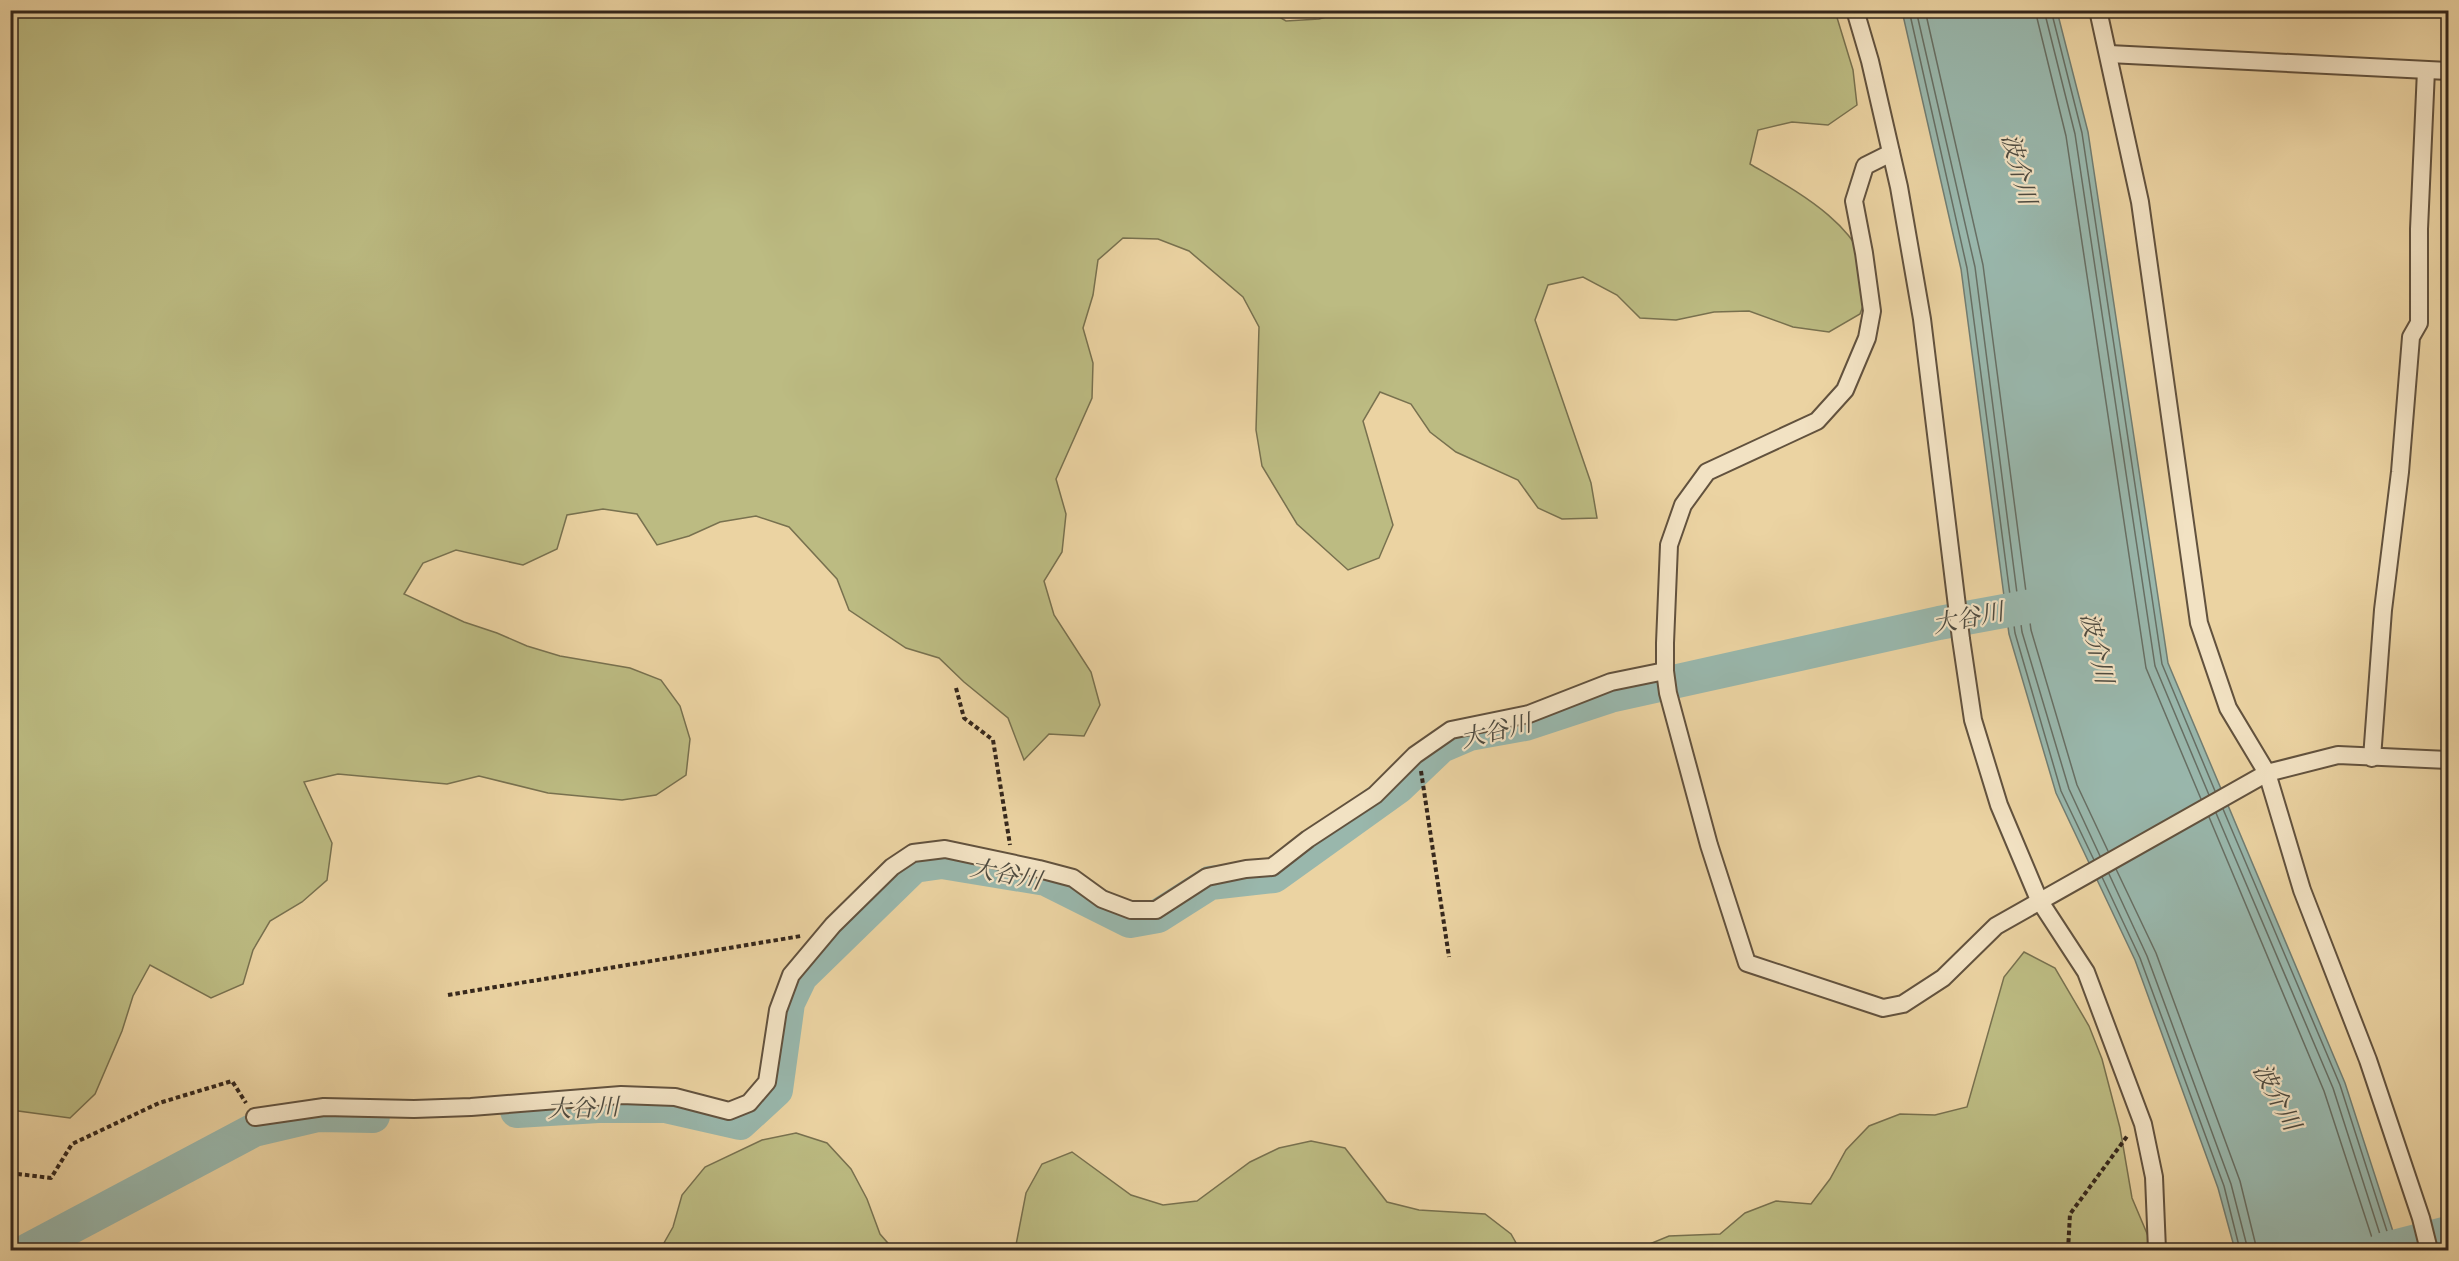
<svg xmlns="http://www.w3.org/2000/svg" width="2459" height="1261" font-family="'Old Standard TT','Noto Serif JP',serif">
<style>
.green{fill:#bcbb82;stroke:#78714f;stroke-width:1.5}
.water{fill:#99b7ac;stroke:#717d72;stroke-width:1.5}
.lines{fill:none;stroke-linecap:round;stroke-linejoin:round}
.shore{stroke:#676f64;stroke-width:1.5}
.river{stroke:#99b7ac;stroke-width:34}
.street-casing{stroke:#62523e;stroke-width:20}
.path{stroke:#35271c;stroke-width:4;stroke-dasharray:4.5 3;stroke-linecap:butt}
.street{stroke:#f2e2c3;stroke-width:16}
.labels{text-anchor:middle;stroke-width:4.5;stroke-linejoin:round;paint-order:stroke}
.water-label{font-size:24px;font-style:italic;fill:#4e4b40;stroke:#f2e2c3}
</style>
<rect width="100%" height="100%" fill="#ebd3a2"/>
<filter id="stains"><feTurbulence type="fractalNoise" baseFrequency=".00333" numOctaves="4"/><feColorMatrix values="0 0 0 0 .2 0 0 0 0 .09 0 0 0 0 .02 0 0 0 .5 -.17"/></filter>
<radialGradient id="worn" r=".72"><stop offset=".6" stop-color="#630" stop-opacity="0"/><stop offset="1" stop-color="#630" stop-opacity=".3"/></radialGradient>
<g class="green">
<path d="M 1267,10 L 1286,21 L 1319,19 L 1351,10 L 1385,15 L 1445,10 L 1835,11 L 1853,70 L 1857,105 L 1828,125 L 1792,122 L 1758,130 L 1750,164 C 1794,190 1859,223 1870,279 C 1872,288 1863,305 1860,314 L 1829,332 L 1793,327 L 1749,311 L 1714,312 L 1676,320 L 1640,318 L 1617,295 L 1583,277 L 1548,285 L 1535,320 L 1591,483 L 1597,518 L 1562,519 L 1538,508 L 1518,480 L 1456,452 L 1430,432 L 1411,404 L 1380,392 L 1363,421 L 1393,525 L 1379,558 L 1348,570 L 1297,524 L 1262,466 L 1256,430 L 1259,327 L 1243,297 L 1189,251 L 1158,239 L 1123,238 L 1098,260 L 1093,295 L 1083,328 L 1093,363 L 1092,398 L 1056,479 L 1066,514 L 1062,552 L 1044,581 L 1054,615 L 1091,672 L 1100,705 L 1084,736 L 1049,734 L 1024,760 L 1008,718 L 964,682 L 939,658 L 906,648 L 849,610 L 837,579 L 789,527 L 756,516 L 720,522 L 689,536 L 657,545 L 637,514 L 603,509 L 567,515 L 557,549 L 523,565 L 456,550 L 423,563 L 404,594 L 464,622 L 497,633 L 527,646 L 560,656 L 630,668 L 661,680 L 680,706 L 690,739 L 686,775 L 656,795 L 622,800 L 548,793 L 479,776 L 447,784 L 338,774 L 304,782 L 332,843 L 327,880 L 302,902 L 270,921 L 253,950 L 243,984 L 211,998 L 150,965 L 133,996 L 122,1031 L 95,1094 L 70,1118 L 11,1110 L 10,11 Z"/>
<path d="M 2024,952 L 2055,968 L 2089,1026 L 2102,1059 L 2120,1128 L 2132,1198 L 2154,1250 L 1602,1250 L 1635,1250 L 1669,1236 L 1720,1234 L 1745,1213 L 1776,1201 L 1811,1204 L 1830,1179 L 1846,1150 L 1869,1126 L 1900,1114 L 1935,1115 L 1967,1107 L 2004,977 Z"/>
<path d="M 796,1133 L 827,1143 L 851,1169 L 867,1199 L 880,1234 L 894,1250 L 660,1250 L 673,1227 L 682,1195 L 705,1167 L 762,1140 Z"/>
<path d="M 1311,1141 L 1345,1148 L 1387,1202 L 1419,1210 L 1485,1214 L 1511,1234 L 1520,1250 L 1015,1250 L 1026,1193 L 1042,1164 L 1072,1152 L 1131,1195 L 1163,1205 L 1197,1201 L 1250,1162 L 1279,1148 Z"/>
</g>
<path class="water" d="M 1902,11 L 2057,11 L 2088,132 L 2168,663 L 2345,1083 L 2399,1250 L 2235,1250 L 2218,1188 L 2135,960 L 2056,793 L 2009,634 L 1961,269 Z"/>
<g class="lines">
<g class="shore">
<path d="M 1909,10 L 1967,268 L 2015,633 L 2061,791 L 2094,860"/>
<path d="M 1916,10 L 1975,267 L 2022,632 L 2069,789 L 2100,856"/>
<path d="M 1925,10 L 1983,265 L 2031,630 L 2077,785 L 2108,851"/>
<path d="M 2035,10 L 2066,136 L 2146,668 L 2201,799"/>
<path d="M 2044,10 L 2075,134 L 2155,666 L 2209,795"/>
<path d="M 2051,10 L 2082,133 L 2162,664 L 2215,791"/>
<path d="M 2223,809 L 2340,1085 L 2393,1250"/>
<path d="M 2216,813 L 2333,1088 L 2385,1250"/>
<path d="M 2209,817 L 2324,1091 L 2376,1250"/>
<path d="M 2116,869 L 2156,953 L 2240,1181 L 2257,1250"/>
<path d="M 2109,874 L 2147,956 L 2231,1184 L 2248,1250"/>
<path d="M 2102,877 L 2140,958 L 2224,1186 L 2240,1250"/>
</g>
<g class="river">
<path d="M 517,1111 L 598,1106 L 665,1106 L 740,1123 L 776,1090 L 788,1003 L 801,976 L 914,866 L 942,862 L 1046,879 L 1130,921 L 1158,916 L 1210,883 L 1274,876 L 1398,787 L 1441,746 L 1469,734 L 1525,724 L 1610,696 L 1939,623 L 2053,602"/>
<path d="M 28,1250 L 254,1130 L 318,1115 L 373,1116"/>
<path d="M 2382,1250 L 2448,1233"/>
</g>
<defs>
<g id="street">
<path d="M 1855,10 L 1870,61 L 1899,187 L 1922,319 L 1961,639 L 1973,720 L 1999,805 L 2039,900 L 2086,972 L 2143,1124 L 2154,1177 L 2157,1250"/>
<path d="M 2098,10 L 2140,202 L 2199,623 L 2228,708 L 2267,773 L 2302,890 L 2368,1060 L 2421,1218 L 2429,1250"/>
<path d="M 2109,54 L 2448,71"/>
<path d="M 1891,153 L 1865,166 L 1854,201 L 1864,253 L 1872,311 L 1867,338 L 1845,390 L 1817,421 L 1707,472 L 1683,505 L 1669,545 L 1665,643 L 1665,671 L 1668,693 L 1709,845 L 1747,963 L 1883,1008 L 1903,1004 L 1943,978 L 1996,926 L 2267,773 L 2338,755 L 2448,760"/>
<path d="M 2372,758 L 2383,610 L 2400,472 L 2411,337 L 2419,323 L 2419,229 L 2426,70"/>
<path d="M 255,1117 L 324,1107 L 414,1109 L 471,1107 L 621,1095 L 675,1097 L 729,1111 L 749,1103 L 767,1082 L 778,1010 L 791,975 L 833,925 L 892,867 L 913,853 L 945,849 L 1039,869 L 1073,878 L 1102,899 L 1131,910 L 1156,910 L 1207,877 L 1246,869 L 1272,867 L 1308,839 L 1375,795 L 1415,755 L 1451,730 L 1529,714 L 1611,682 L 1665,671"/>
</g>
</defs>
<use href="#street" class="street-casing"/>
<g class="path">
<path d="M 956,688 L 964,718 L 993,740 L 1010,845"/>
<path d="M 1421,771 L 1449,957"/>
<path d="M 448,995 L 801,936"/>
<path d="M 10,1173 L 51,1178 L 72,1144 L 159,1103 L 232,1081 L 246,1103"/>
<path d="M 2068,1250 L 2070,1214 L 2128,1135"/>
</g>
<use href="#street" class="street"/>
</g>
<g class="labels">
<g class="water-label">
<text transform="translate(2019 169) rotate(75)" y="8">波介川</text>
<text transform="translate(1968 618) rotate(-11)" y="8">大谷川</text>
<text transform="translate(2097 648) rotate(77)" y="8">波介川</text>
<text transform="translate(1496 731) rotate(-14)" y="8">大谷川</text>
<text transform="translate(1006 874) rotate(11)" y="8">大谷川</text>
<text transform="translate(2277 1097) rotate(62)" y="8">波介川</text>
<text transform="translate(583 1108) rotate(-2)" y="8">大谷川</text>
</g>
</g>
<rect width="2459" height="1261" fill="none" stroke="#ebd3a2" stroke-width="36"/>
<rect x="12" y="12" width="2435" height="1237" fill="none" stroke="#35271c" stroke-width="3"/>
<rect x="18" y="18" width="2423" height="1225" fill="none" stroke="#35271c" stroke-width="1.5"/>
<rect width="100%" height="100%" filter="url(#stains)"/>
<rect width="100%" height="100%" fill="url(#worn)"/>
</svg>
